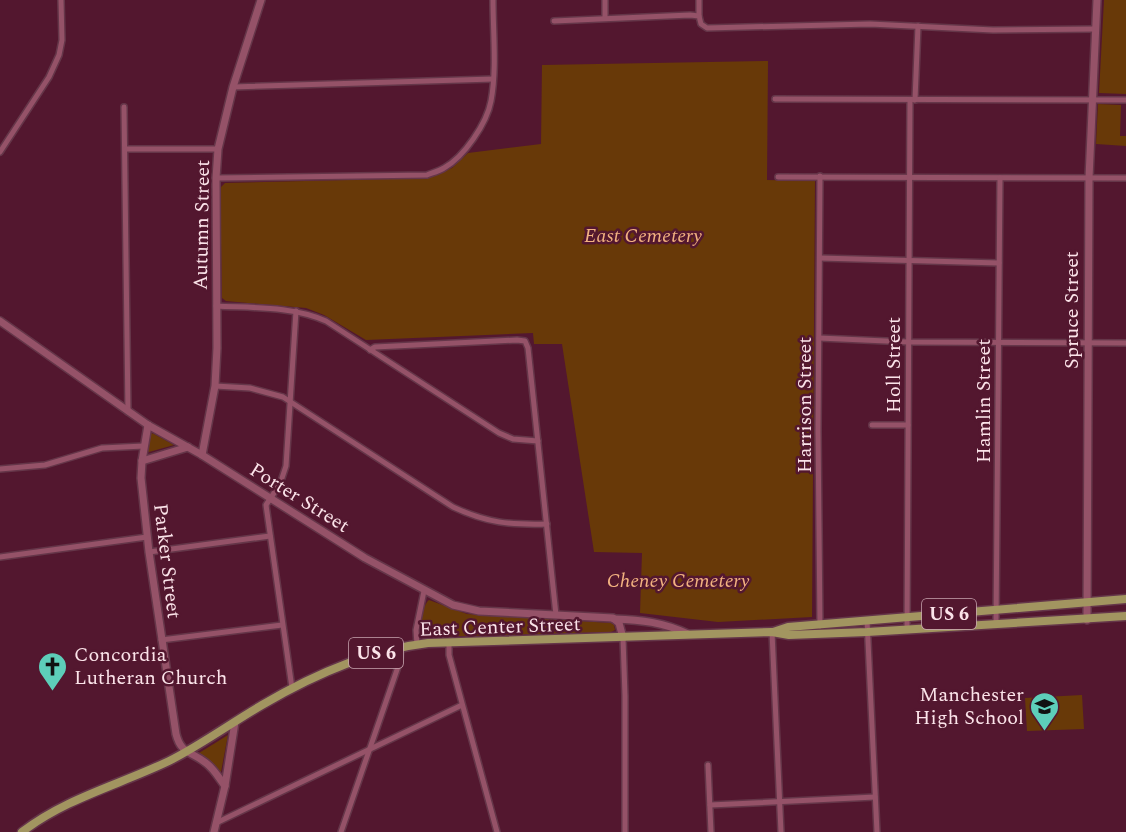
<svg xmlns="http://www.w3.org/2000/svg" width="1126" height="832" font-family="Spectral,serif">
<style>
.green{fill:#683908}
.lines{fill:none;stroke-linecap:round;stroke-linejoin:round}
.minor-casing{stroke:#653649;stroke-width:8}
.tertiary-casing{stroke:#653649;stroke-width:10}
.primary-casing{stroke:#653649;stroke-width:11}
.minor{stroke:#955268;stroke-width:5}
.tertiary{stroke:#955268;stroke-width:7}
.primary{stroke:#a29560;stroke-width:8}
.labels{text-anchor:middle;stroke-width:5;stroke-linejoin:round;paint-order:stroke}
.shield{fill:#53172f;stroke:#c9a6b1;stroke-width:1.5}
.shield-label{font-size:18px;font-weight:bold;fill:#fbe3e9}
.street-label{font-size:20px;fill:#fbe3e9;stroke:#53172f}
.park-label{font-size:20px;font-style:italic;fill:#f2b280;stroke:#53172f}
.poi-label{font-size:20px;fill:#fbe3e9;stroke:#53172f;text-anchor:start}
</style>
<rect width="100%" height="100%" fill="#53172f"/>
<g class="green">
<path d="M 1104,0 L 1126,0 L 1126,94 L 1099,93 Z"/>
<path d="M 768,61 L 767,180 L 815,181 L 812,617 L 718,622 L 640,613 L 642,553 L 594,552 L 562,344 L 534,344 L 533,333 L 366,340 L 324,315 L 306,308 L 226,301 L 222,298 L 220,188 L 225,183 L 429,178 L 452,168 L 468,153 L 541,144 L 542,65 Z"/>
<path d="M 1098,104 L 1121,105 L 1120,136 L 1126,136 L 1126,146 L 1096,144 Z"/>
<path d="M 151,433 L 154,434 L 174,445 L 149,452 L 147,451 L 149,434 Z"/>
<path d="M 429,600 L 467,614 L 611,623 L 614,625 L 615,630 L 611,632 L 424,637 C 419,630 422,605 429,600 Z"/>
<path d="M 1082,695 L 1084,729 L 1027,731 L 1025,698 Z"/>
<path d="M 228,735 L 221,772 L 220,772 L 210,761 L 199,753 Z"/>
</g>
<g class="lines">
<defs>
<g id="minor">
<path d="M 699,16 L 699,0"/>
<path d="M 605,18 L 605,0"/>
<path d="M 554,21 L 690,15 L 699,16 L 701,24 L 707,28 L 870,24 L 993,30 L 1096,29"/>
<path d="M 233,87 L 493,79"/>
<path d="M 775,99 L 1126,100"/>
<path d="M 915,100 L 918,26"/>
<path d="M 124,107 L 128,412"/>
<path d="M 126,149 L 218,149"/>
<path d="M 0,152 L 49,77 L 59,55 L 62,40 L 61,0"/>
<path d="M 778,177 L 1126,178"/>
<path d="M 216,178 L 427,175 C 432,173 439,171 444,168 C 464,157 487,123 491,101 C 497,69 493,33 493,0"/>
<path d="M 820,258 L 999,263"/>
<path d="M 216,306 C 253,308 292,306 326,321 L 499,433 L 513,439 L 538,441"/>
<path d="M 819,338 L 908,342 L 1126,343"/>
<path d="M 370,350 L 375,347 L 517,340 L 525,341 L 528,348 L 556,615"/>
<path d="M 215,386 L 250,388 L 283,397 L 453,507 C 487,523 510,525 547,524"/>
<path d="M 872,425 L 908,425"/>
<path d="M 0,469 L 45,465 L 102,448 L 144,446"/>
<path d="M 149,552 L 270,536"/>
<path d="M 0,557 L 147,537"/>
<path d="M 867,620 L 877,832"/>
<path d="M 996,625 L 1000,178"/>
<path d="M 820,626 L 818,430 L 820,176"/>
<path d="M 907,630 L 910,100"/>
<path d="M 772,632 L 781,832"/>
<path d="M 623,638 L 625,696 L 625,832"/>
<path d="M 161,640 L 282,625"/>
<path d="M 449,643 L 449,655 L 497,832"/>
<path d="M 417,645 L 416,630 L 424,591"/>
<path d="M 292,688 L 266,505 L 280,484 L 286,466 L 296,311"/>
<path d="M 708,765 L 711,832"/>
<path d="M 710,805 L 875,797"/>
<path d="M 216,823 L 462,705"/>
<path d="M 341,832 L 400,661 L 401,647"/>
</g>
<g id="tertiary">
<path d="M 0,321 L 148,425 L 202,455 L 365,558 L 453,605 L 479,611 L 613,618 L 619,623 L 623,638"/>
<path d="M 148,425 L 142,461 L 141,478 L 149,552 L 176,734 C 181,754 191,751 206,763 C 214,769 219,778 225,786"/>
<path d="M 202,455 L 215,386 L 217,348 L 216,178 L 218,149 L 233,87 L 261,0"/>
<path d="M 142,461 L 188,447"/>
<path d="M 614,619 C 641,620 663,622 688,634"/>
<path d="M 1087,620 L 1089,178 L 1097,0"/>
<path d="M 214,832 L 225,786 L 235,722"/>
</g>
<g id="primary">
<path d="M 773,632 L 788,627 L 1126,599"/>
<path d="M 22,832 C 66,798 119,785 169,761 C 201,745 231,723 262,705 C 313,675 369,650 428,643 L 772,632 L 789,635 L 867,632 L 1126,616"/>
</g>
</defs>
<use href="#minor" class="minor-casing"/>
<use href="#tertiary" class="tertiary-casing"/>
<use href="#primary" class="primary-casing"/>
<use href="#minor" class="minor"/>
<use href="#tertiary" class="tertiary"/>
<use href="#primary" class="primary"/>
</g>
<defs>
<symbol id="church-pin" viewBox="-11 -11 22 30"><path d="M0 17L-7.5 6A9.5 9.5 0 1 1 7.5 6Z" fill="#5dceb9" stroke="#53172f"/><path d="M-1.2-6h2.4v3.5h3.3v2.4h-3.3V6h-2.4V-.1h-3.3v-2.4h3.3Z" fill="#111"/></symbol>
<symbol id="school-pin" viewBox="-11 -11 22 30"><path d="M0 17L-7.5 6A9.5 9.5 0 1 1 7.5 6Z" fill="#5dceb9" stroke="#53172f"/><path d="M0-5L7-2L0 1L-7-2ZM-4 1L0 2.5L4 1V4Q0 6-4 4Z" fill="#111"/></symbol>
</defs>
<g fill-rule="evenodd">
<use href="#church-pin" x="36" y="650" width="33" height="45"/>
<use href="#school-pin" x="1028" y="690" width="33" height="45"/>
</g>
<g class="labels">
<g class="shield">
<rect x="922" y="599" width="54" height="30" rx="4.5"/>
<rect x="349" y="638" width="54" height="30" rx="4.5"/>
</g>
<g class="shield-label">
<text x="949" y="620">US 6</text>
<text x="376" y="659">US 6</text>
</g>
<g class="street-label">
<text transform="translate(201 225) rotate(-89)" y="7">Autumn Street</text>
<text transform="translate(1071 310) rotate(-90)" y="7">Spruce Street</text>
<text transform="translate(893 365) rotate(-90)" y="7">Holl Street</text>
<text transform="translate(983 401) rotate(-90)" y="7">Hamlin Street</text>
<text transform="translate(804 405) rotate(-90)" y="7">Harrison Street</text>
<text transform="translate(300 497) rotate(32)" y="7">Porter Street</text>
<text transform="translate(168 561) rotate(83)" y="7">Parker Street</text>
<text transform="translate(500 626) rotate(-2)" y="7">East Center Street</text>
</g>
<g class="park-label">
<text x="643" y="242">East Cemetery</text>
<text x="678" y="587">Cheney Cemetery</text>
</g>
<g class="poi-label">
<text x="74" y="661">Concordia<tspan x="74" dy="23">Lutheran Church</tspan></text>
<text x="1024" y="701" text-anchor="end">Manchester<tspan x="1024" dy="23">High School</tspan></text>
</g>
</g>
</svg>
